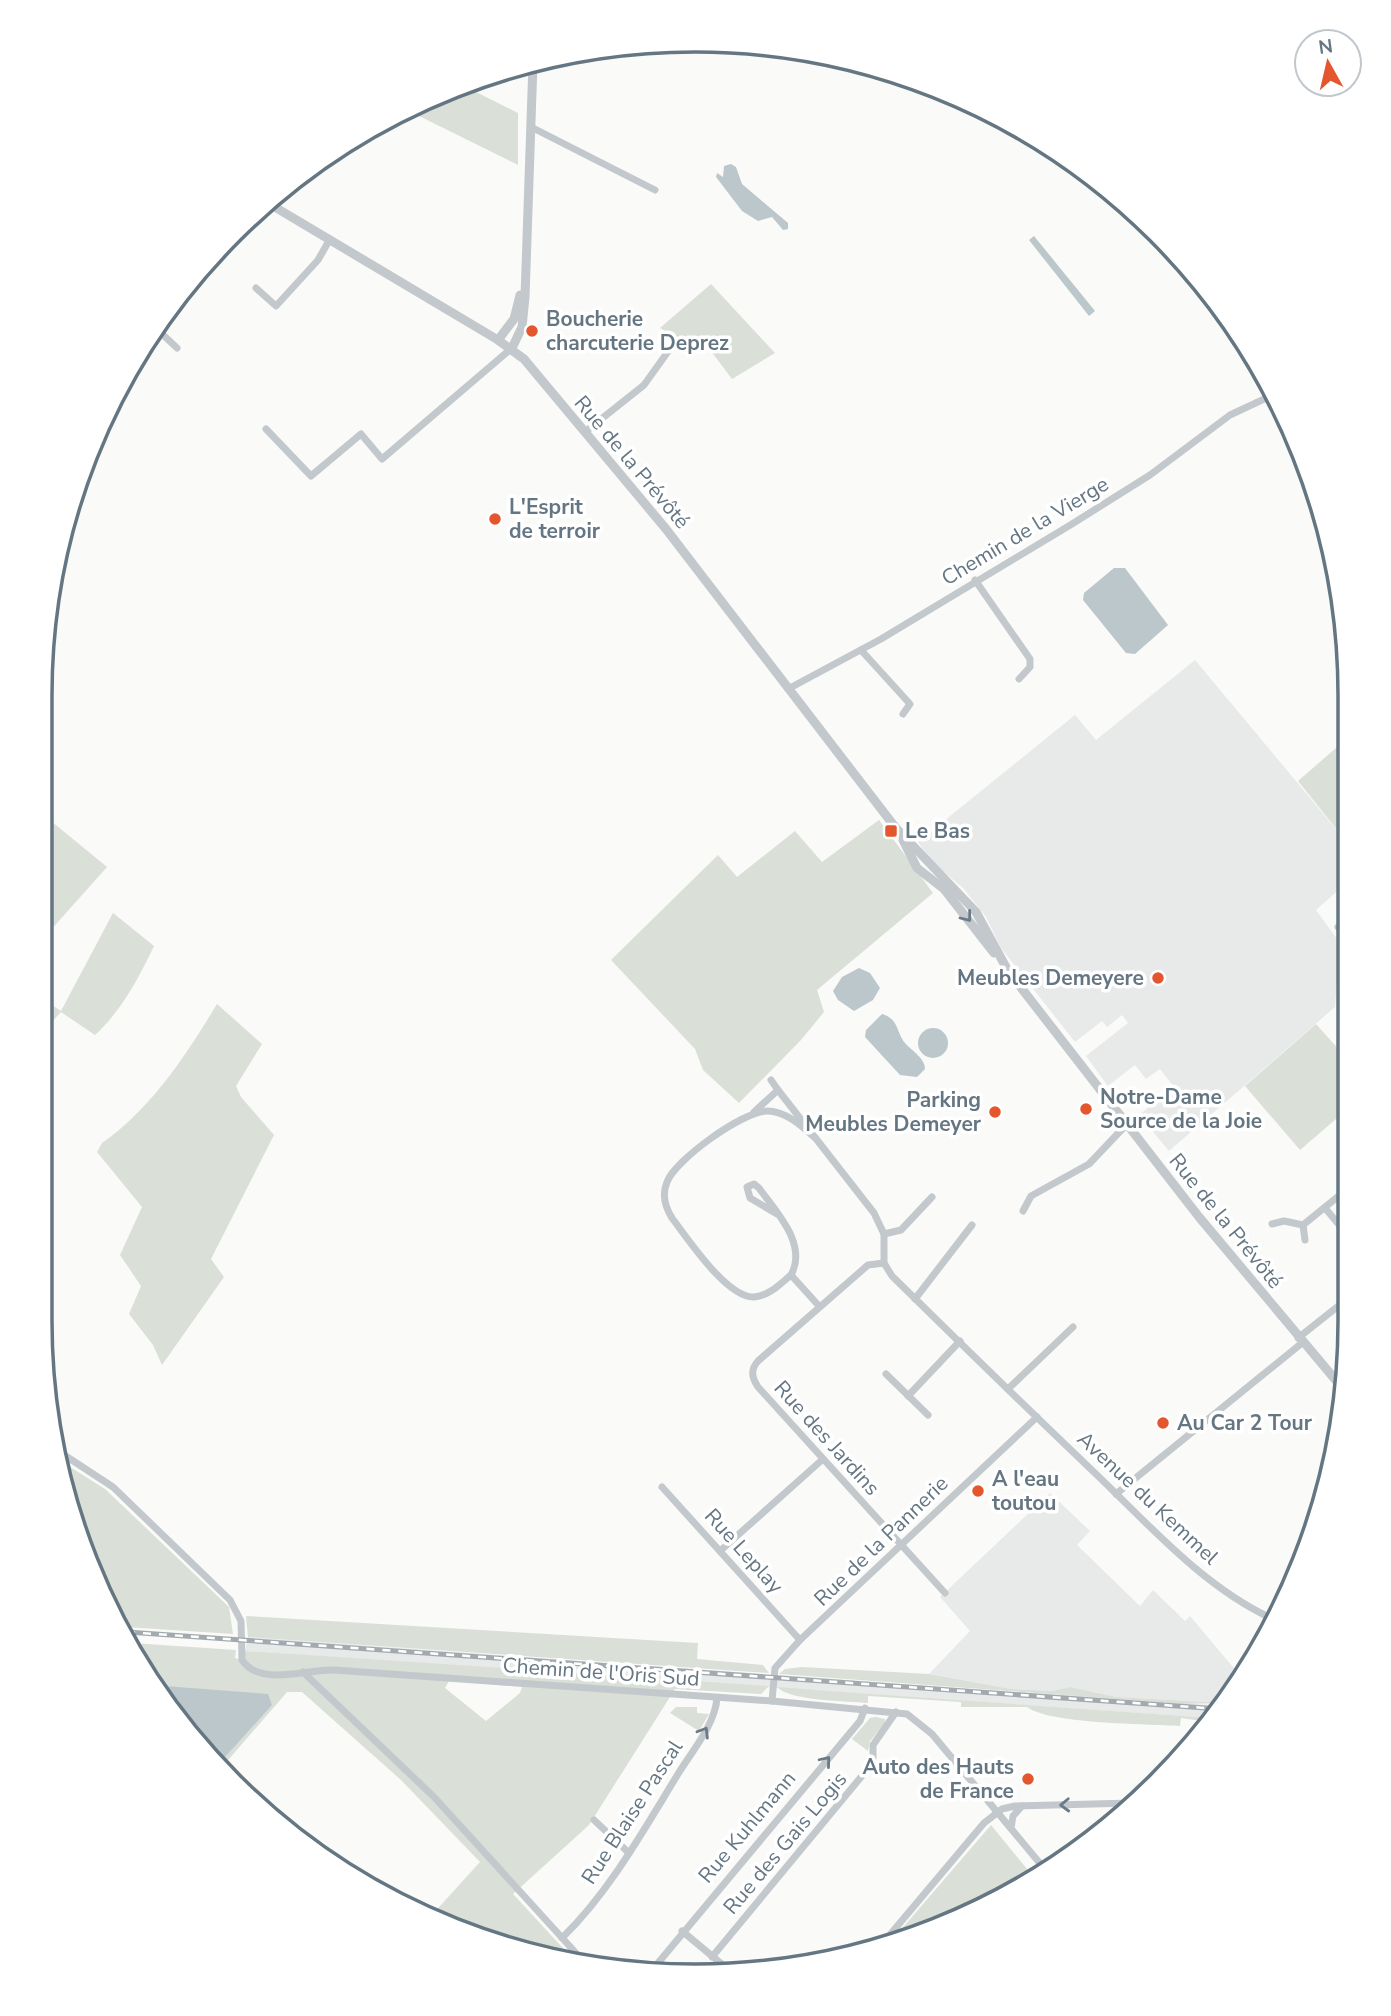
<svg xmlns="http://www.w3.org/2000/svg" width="1391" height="2016" font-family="'Nunito Sans',sans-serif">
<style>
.built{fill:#e8e9e9}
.green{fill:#dadfd7;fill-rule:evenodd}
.water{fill:#bbc7cb}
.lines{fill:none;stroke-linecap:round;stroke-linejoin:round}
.minor{stroke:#c3c8cc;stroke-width:7}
.tertiary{stroke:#c3c8cc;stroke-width:9}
.rail-casing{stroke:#a2aab0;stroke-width:5}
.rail{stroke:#fff;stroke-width:2.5;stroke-dasharray:8;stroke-linecap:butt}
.oneway{stroke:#6a7a87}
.poi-dot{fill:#e4572e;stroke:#fff;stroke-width:2.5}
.labels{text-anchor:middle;stroke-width:7;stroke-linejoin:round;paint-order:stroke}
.poi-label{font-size:21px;font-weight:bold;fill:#657683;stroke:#fff;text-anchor:start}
.street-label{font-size:21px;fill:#657683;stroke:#fff}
.rim{fill:none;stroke:#657683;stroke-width:3.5}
</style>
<rect width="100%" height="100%" fill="#fafaf8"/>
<g class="built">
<path d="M 1195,660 L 1351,847 L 1351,879 L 1316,910 L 1340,943 L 1335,1007 L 1169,1151 L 1139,1115 L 1174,1087 L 1160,1069 L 1146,1079 L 1135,1065 L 1108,1086 L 1086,1056 L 1128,1023 L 1122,1015 L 1107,1027 L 1102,1021 L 1075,1042 L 1001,948 L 986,917 L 963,888 L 932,862 L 918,842 L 1075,715 L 1096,740 Z"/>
<path d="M 1050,1493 L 1090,1531 L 1077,1545 L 1140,1606 L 1153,1590 L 1185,1621 L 1190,1616 L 1243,1679 L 1225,1703 L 1117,1697 L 1070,1687 L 1052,1691 L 1011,1689 L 929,1674 L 970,1631 L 940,1597 Z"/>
<path d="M 248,1637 L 1183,1704 L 1224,1705 L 1212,1718 L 245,1651 Z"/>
</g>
<g class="green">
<path d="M 462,85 L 518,113 L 518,165 L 407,110 Z"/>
<path d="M 711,284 L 775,353 L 732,379 L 701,338 L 681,340 L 660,328 Z"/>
<path d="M 1351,735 L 1351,847 L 1298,781 Z"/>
<path d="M 40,812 L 107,867 L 40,942 Z"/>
<path d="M 879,820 L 933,893 L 817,990 L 824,1012 L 801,1040 L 739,1103 L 703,1070 L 695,1049 L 611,960 L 718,855 L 737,877 L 795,831 L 822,862 Z"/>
<path d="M 113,913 L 154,946 C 138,979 122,1010 95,1035 L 61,1012 L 40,1035 L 40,997 L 61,1011 Z"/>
<path d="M 217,1004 L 262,1044 L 236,1086 L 241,1097 L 274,1135 L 211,1259 L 224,1277 L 162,1365 L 153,1345 L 129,1314 L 141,1286 L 120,1255 L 142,1207 L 97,1152 L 102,1143 C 151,1109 187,1054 217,1004 Z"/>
<path d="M 1316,1024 L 1351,1063 L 1351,1106 L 1300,1150 L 1245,1086 Z"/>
<path d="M 59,1460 L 105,1489 L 229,1607 L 233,1634 L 125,1627 L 63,1490 Z"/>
<path d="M 246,1616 L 698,1643 L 697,1659 L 763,1665 L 769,1673 L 248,1637 Z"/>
<path d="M 132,1643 L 236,1650 L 235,1658 L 244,1660 L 245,1651 L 294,1654 L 769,1686 L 761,1694 L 675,1689 L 589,1825 L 513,1894 L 574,1960 L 444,1926 L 430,1917 L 480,1862 L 401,1780 L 302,1692 L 287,1692 L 223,1766 L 150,1684 ZM 449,1681 L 522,1687 L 520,1693 L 486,1721 L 445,1688 Z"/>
<path d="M 802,1667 L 929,1674 L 1011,1689 L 1052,1691 L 1070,1687 L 1117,1697 L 1225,1703 L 1183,1704 L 779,1674 L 785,1669 Z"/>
<path d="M 777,1687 L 829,1691 L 1212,1718 L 1210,1722 L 1181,1718 L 1180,1726 C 1148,1724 1049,1724 1027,1707 L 961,1707 L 961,1702 L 868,1696 L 868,1703 C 847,1701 790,1701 777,1687 Z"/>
<path d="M 676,1707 L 697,1707 L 697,1713 L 709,1714 L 699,1731 L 670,1713 Z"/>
<path d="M 876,1717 L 885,1719 L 885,1723 L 870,1741 L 868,1751 L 852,1739 L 870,1718 Z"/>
<path d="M 991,1825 L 1032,1875 L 986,1908 L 893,1939 Z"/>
</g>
<g class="water">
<path d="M 731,164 L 736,167 L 742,184 L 788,223 L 788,229 L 783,230 L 772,217 L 758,221 L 742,211 L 716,177 L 717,173 L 723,177 L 724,166 Z"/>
<path d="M 1034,236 L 1095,311 L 1089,316 L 1029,240 Z"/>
<path d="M 1114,568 L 1125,568 L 1168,625 L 1135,654 L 1126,653 L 1083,600 L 1084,593 Z"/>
<path d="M 859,968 L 870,973 L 880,988 L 873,1000 L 854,1011 L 838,1000 L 833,991 L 842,977 Z"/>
<path d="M 882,1014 C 899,1019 896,1032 905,1043 C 912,1051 925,1058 925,1069 L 917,1077 L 900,1075 L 865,1037 L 866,1030 Z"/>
<circle cx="933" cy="1043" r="15"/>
<path d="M 151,1685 L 268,1694 L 272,1705 L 224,1758 L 190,1729 Z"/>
</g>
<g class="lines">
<g class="minor">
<path d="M 531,127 L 655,190"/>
<path d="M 1145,220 L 1168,245 L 1228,329"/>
<path d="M 256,288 L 276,306 L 318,260 L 330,239"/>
<path d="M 160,332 L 177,348"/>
<path d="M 266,429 L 311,476 L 361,434 L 382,459 L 512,348"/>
<path d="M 585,432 L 644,385 L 677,339"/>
<path d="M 975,580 L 1030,659 L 1030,667 L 1019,679"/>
<path d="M 861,650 L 910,704 L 903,714"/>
<path d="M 788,689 L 881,639 L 1072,524 L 1150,475 L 1230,415 L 1275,394"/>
<path d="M 1351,916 L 1338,927 L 1349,941 L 1343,1011 L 1351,1028"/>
<path d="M 771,1080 L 778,1090"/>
<path d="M 754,1112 L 778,1090 L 874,1213 L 884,1234"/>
<path d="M 1325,1208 L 1351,1239"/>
<path d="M 1023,1211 L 1031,1196 L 1089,1164 L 1127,1124"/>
<path d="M 777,1214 L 750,1198 L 747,1187 L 754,1184 L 759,1188 C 776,1212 808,1244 791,1275 L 819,1306"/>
<path d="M 1272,1224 L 1284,1221 L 1303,1225 L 1305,1240"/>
<path d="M 1303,1225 L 1351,1186"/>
<path d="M 884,1263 L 884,1234 L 901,1230 L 932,1197"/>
<path d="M 791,1275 C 780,1284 769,1296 754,1297 C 727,1298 688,1239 672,1218 C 665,1207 662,1194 667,1182 C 675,1160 743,1111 767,1111 C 785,1111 801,1125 814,1137"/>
<path d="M 915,1299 L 972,1225"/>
<path d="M 1298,1338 L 1351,1296"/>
<path d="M 886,1374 L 928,1415"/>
<path d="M 1009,1388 L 1073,1327"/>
<path d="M 908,1396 L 960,1341"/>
<path d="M 58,1451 L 113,1487 L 230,1600 L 241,1621 L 242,1660 C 260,1687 307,1669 334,1670 L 772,1701 L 907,1714 L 932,1734 L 1043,1867"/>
<path d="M 662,1487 L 800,1640"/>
<path d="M 1116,1494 L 1302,1343"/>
<path d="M 720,1551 L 823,1459"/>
<path d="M 945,1593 L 758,1387 C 752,1378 750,1370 758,1361 L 868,1265 L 884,1263 L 892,1276 C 960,1343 1029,1410 1098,1476 C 1152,1528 1206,1589 1275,1620"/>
<path d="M 303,1672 L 434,1797 L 585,1963"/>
<path d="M 772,1701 L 775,1668 L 800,1640 L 1037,1417"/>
<path d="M 594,1820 L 629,1853"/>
<path d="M 1011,1828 L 1013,1816 L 1022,1806"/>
<path d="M 682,1931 L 724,1966"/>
<path d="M 562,1938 C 610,1891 643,1831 678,1774 C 692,1751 715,1725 717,1698"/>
<path d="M 883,1943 L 984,1823 L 1002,1809 L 1015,1806 L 1132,1803"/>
<path d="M 712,1957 L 866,1771 L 873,1758 L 873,1745 L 896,1712"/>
<path d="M 653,1969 L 860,1721 L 865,1708"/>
</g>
<g class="tertiary">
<path d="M 268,203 L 498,340 L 524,359 L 666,529 L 895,827 L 976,912 L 1008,971"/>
<path d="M 498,340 L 514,319 L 520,295"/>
<path d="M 512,348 L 522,327 L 525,297 L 533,63"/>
<path d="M 903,840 L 917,868 L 944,889 L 994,953"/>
<path d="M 1005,967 L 1199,1217 L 1344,1390"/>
</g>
<defs>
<path id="rail" d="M 127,1632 L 1220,1709"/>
</defs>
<use href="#rail" class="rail-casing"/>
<use href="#rail" class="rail"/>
</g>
<defs><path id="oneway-chevron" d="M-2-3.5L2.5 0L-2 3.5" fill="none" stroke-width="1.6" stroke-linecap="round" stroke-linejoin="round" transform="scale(1.75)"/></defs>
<g class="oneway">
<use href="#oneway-chevron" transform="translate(967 917) rotate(52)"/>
<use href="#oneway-chevron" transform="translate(704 1732) rotate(-58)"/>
<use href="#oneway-chevron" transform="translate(826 1761) rotate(-50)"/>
<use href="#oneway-chevron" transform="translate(1065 1805) rotate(178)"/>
</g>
<g class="poi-dot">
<circle cx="532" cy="331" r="7"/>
<circle cx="495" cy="519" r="7"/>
<rect x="884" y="824" width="14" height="14" rx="3.5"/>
<circle cx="1158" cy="978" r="7"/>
<circle cx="1086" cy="1109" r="7"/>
<circle cx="995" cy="1112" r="7"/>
<circle cx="1163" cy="1423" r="7"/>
<circle cx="978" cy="1491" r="7"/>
<circle cx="1028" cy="1779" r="7"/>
</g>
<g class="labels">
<g class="poi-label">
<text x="546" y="326">Boucherie<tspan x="546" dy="24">charcuterie Deprez</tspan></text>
<text x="509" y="514">L'Esprit<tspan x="509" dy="24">de terroir</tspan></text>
<text x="905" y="838">Le Bas</text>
<text x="1144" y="985" text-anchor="end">Meubles Demeyere</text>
<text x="1100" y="1104">Notre-Dame<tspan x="1100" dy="24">Source de la Joie</tspan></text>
<text x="981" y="1107" text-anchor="end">Parking<tspan x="981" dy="24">Meubles Demeyer</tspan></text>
<text x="1177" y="1430">Au Car 2 Tour</text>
<text x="992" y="1486">A l'eau<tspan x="992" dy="24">toutou</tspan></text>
<text x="1014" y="1774" text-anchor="end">Auto des Hauts<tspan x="1014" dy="24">de France</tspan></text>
</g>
<g class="street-label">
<text transform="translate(632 462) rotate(50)" y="7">Rue de la Prévôté</text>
<text transform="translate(1025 531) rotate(-31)" y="7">Chemin de la Vierge</text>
<text transform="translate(1226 1221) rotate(51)" y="7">Rue de la Prévôté</text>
<text transform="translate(827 1438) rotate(48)" y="7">Rue des Jardins</text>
<text transform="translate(1148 1498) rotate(43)" y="7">Avenue du Kemmel</text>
<text transform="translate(881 1541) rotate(-44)" y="7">Rue de la Pannerie</text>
<text transform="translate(744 1551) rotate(48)" y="7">Rue Leplay</text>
<text transform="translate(601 1672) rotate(4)" y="7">Chemin de l'Oris Sud</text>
<text transform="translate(632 1812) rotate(-57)" y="7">Rue Blaise Pascal</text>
<text transform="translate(747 1827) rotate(-50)" y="7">Rue Kuhlmann</text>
<text transform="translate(785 1843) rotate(-50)" y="7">Rue des Gais Logis</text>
</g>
</g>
<path d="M0 0H1391V2016H0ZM695 52H695A643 643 0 0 1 1338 695V1321A643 643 0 0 1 695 1964H695A643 643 0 0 1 52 1321V695A643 643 0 0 1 695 52Z" fill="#fff" fill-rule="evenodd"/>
<path class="rim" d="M695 52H695A643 643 0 0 1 1338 695V1321A643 643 0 0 1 695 1964H695A643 643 0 0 1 52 1321V695A643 643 0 0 1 695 52Z"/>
<g transform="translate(1328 63) rotate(352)"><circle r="33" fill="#ffffff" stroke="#c1c8cd" stroke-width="2"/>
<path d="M0-5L12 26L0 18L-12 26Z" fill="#e4572e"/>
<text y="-10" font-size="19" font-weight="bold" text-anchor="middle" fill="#657683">N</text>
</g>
</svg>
